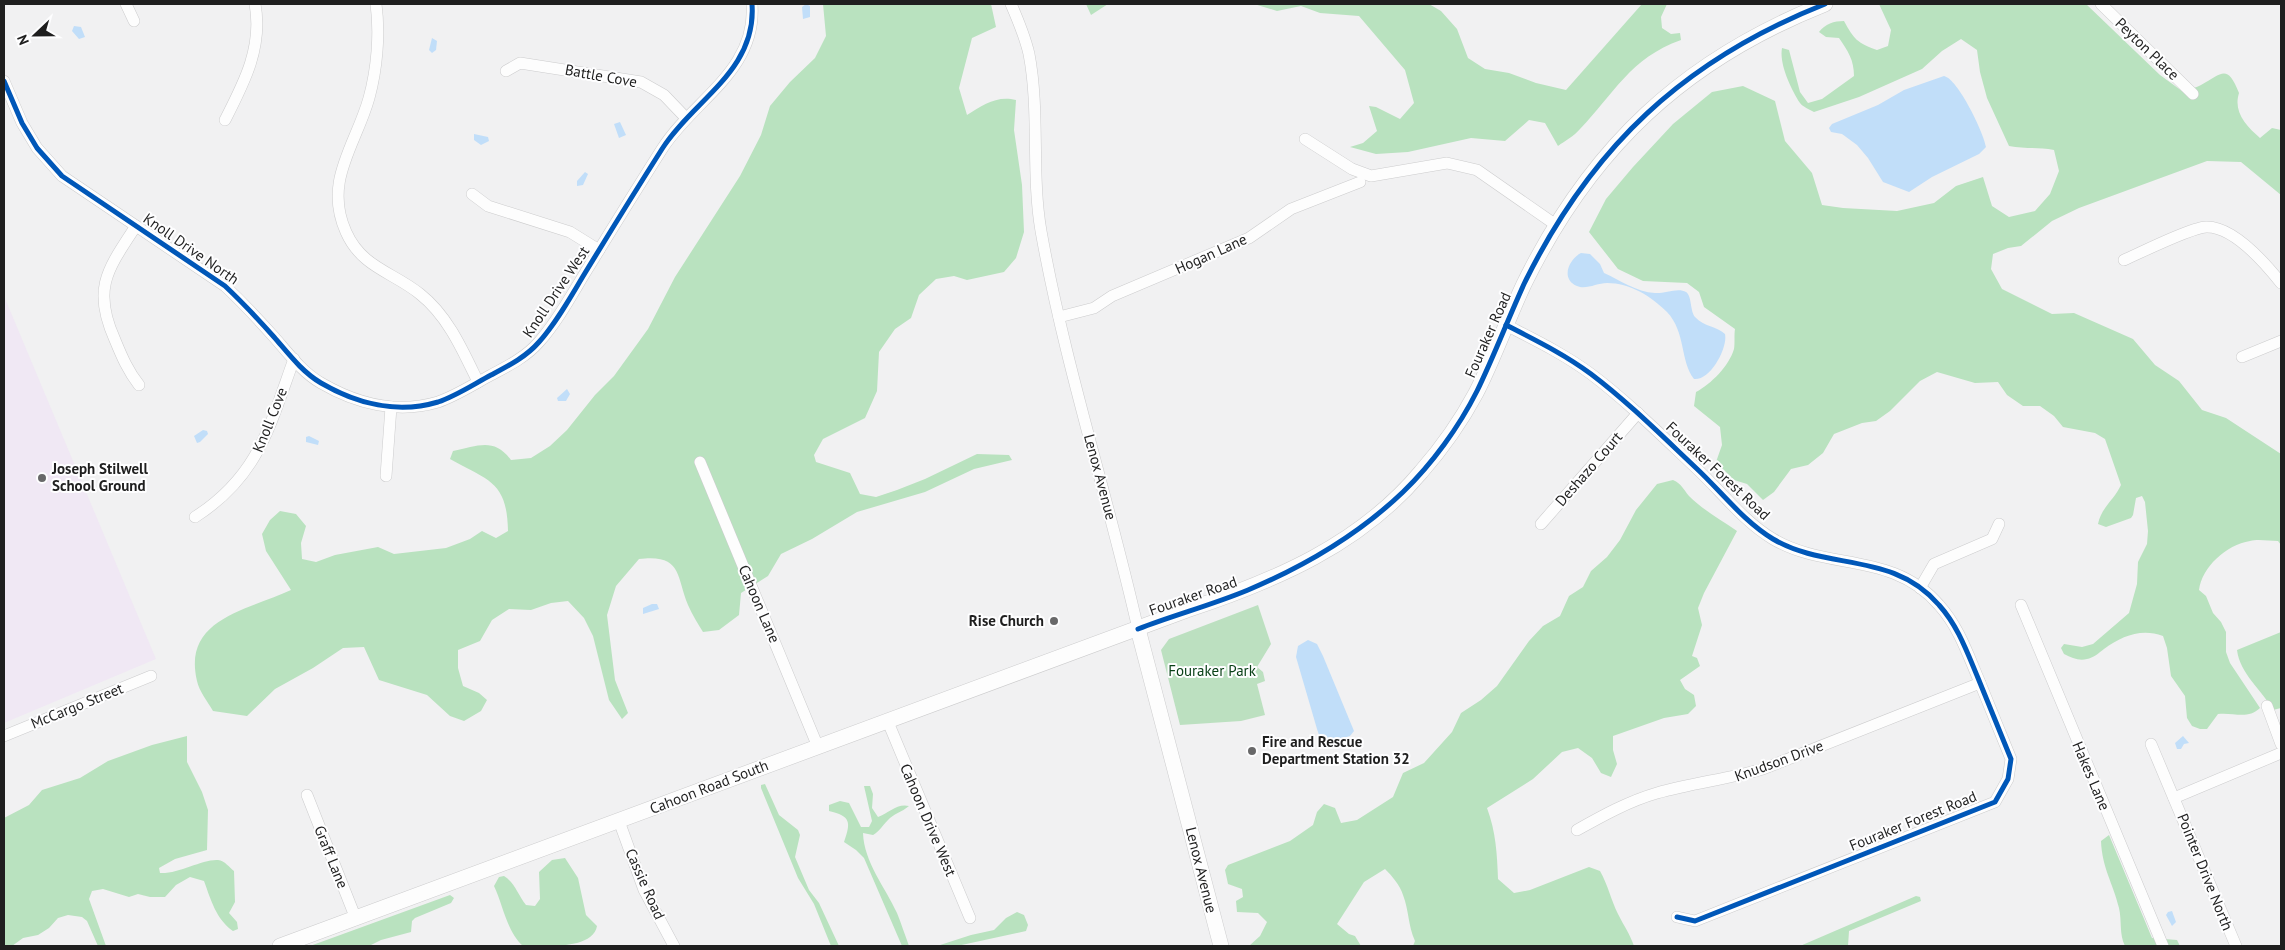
<svg xmlns="http://www.w3.org/2000/svg" width="2285" height="950" font-family="'PT Sans',sans-serif">
<style>
.education{fill:#f0e8f4}
.green{fill:#bce0c0}
.forest{fill:#b9e2bf}
.water{fill:#c1def9}
.lines{fill:none;stroke-linecap:round;stroke-linejoin:round}
.street-casing{stroke:#cccccd;stroke-width:12}
.secondary-casing{stroke:#cccccd;stroke-width:16}
.street{stroke:#fdfdfd;stroke-width:11}
.secondary{stroke:#fdfdfd;stroke-width:15}
.cycleway-casing{stroke:#fefeff;stroke-width:8}
.cycleway{stroke:#0057b8;stroke-width:5}
.poi-dot{fill:#686869;stroke:#fefeff;stroke-width:2}
.labels{text-anchor:middle;stroke-width:4;stroke-linejoin:round;paint-order:stroke}
.street-label{font-size:15px;fill:#1f1f1f;stroke:#fefeff}
.poi-label{font-size:15px;font-weight:bold;fill:#1f1f1f;stroke:#fefeff;text-anchor:start}
.park-label{font-size:15px;fill:#0a4118;stroke:#fefeff}
</style>
<rect width="100%" height="100%" fill="#f1f1f2"/>
<path class="education" d="M 4,296 L 156,659 L 4,723 Z"/>
<path class="green" d="M 1258,605 L 1271,644 L 1257,667 L 1263,672 L 1265,681 L 1257,684 L 1265,715 L 1241,721 L 1180,725 L 1161,650 L 1169,639 Z"/>
<g class="forest">
<path d="M 823,4 L 991,4 L 996,27 L 972,38 L 959,88 L 967,115 C 983,105 997,95 1016,100 L 1014,130 L 1022,185 L 1024,232 L 1016,258 L 1004,272 L 967,280 L 954,276 L 936,279 L 919,295 L 911,318 L 895,329 L 879,352 L 877,391 L 865,418 L 823,439 L 814,455 L 816,462 L 850,473 L 860,494 L 876,497 L 897,490 L 925,479 L 977,454 L 1009,455 L 1012,460 L 974,469 L 925,492 L 857,512 L 812,539 L 781,554 L 768,576 L 741,593 L 739,615 L 719,630 L 703,632 C 698,624 692,614 688,605 C 676,575 682,554 639,559 L 616,586 L 607,615 L 615,680 L 628,713 L 622,719 L 609,700 L 593,636 L 584,618 L 568,601 L 551,603 L 531,610 L 509,609 L 492,620 L 480,641 L 458,650 L 458,668 L 463,686 L 479,693 L 487,700 L 481,711 L 464,721 L 450,716 L 427,695 L 379,680 L 364,647 L 343,648 L 313,668 L 275,689 L 247,716 L 213,711 C 208,702 199,691 197,681 C 182,618 249,610 291,590 L 266,551 L 262,534 L 270,520 L 280,511 L 296,514 L 306,526 L 301,543 L 302,559 L 316,562 L 335,555 L 378,547 L 394,554 L 446,548 L 470,539 L 482,531 L 496,538 L 508,531 C 507,481 489,481 450,459 L 453,451 C 478,446 494,437 511,460 L 531,458 L 550,446 L 567,430 L 595,395 L 614,376 L 648,329 L 675,277 L 740,176 L 761,135 L 770,106 L 790,82 L 815,58 L 826,36 Z"/>
<path d="M 1086,4 L 1108,4 L 1091,15 Z"/>
<path d="M 1254,4 L 1429,4 L 1441,11 L 1457,29 L 1468,58 L 1485,69 L 1509,73 L 1536,83 L 1566,90 L 1642,4 L 1667,4 L 1661,17 L 1662,28 L 1671,34 L 1680,33 L 1681,40 C 1630,58 1614,94 1580,129 C 1574,136 1565,141 1558,146 L 1545,123 L 1529,120 L 1505,141 L 1471,138 L 1408,152 L 1376,154 L 1350,147 L 1363,143 L 1377,131 L 1369,106 L 1376,107 L 1400,119 L 1414,103 L 1405,70 L 1359,16 L 1320,13 L 1301,6 L 1277,11 Z"/>
<path d="M 1879,4 L 2086,4 L 2160,75 L 2182,91 C 2188,89 2196,88 2201,85 C 2222,74 2227,63 2239,93 C 2233,112 2246,126 2260,138 L 2272,128 L 2281,130 L 2281,195 L 2241,162 L 2207,161 L 2079,208 L 2052,221 L 2021,246 L 2008,248 L 1993,254 L 1991,269 L 2002,289 L 2052,314 L 2074,313 L 2133,339 L 2155,365 L 2179,381 L 2202,410 L 2226,418 L 2281,454 L 2281,545 L 2278,541 C 2269,541 2258,539 2250,541 C 2226,545 2202,567 2199,590 L 2206,596 L 2213,613 L 2221,622 L 2226,632 L 2226,652 L 2230,663 L 2260,708 C 2248,720 2233,712 2218,714 L 2207,729 L 2200,729 L 2192,726 L 2187,718 L 2185,696 L 2171,676 L 2167,648 L 2163,636 C 2141,628 2122,636 2104,649 C 2099,653 2093,658 2087,659 C 2079,661 2072,658 2064,654 L 2061,648 L 2064,644 L 2082,647 L 2093,644 L 2129,613 L 2137,584 L 2138,562 L 2147,544 L 2148,531 L 2145,502 L 2142,496 L 2136,498 L 2133,515 L 2131,518 L 2106,527 L 2098,524 C 2101,508 2114,500 2121,485 L 2105,439 L 2095,433 L 2063,427 L 2054,416 L 2040,406 L 2023,406 L 2007,395 L 1998,382 L 1975,383 L 1937,372 L 1920,381 L 1890,411 L 1876,421 L 1862,423 L 1834,434 L 1823,453 L 1808,465 L 1791,469 L 1774,492 L 1763,500 L 1747,484 L 1734,480 L 1716,462 L 1722,445 L 1720,427 L 1694,406 L 1696,392 C 1711,384 1729,366 1734,349 C 1735,343 1734,335 1735,329 L 1704,307 L 1699,292 L 1687,283 L 1643,281 L 1618,269 L 1589,232 L 1606,199 L 1633,167 L 1673,124 L 1712,92 L 1743,86 L 1775,101 L 1785,141 L 1812,173 L 1822,205 L 1843,208 L 1897,211 L 1934,203 L 1956,186 L 1983,177 L 1992,206 L 2009,217 L 2035,211 L 2050,194 L 2059,171 L 2054,150 C 2038,147 2024,149 2009,146 L 1987,98 L 1980,72 L 1977,50 L 1961,39 L 1942,51 L 1922,69 L 1859,97 L 1814,112 C 1809,109 1803,107 1800,103 C 1791,89 1779,64 1782,48 L 1789,50 L 1800,92 L 1808,103 L 1822,99 L 1854,76 C 1854,60 1848,51 1839,38 L 1826,37 L 1819,32 C 1825,24 1834,21 1844,21 C 1854,39 1857,43 1877,50 L 1888,46 L 1891,30 Z"/>
<path d="M 1673,480 C 1682,484 1683,489 1689,496 C 1703,510 1721,520 1737,531 L 1704,593 L 1698,608 L 1702,625 L 1692,656 L 1697,658 L 1700,666 L 1680,680 L 1685,689 L 1694,695 L 1696,706 L 1688,714 L 1664,718 L 1613,736 L 1613,750 L 1617,764 L 1611,777 L 1601,773 L 1592,758 L 1578,748 L 1562,752 L 1533,779 L 1487,808 C 1496,832 1497,854 1498,879 L 1514,893 L 1530,890 L 1589,867 L 1600,871 C 1608,885 1611,900 1618,914 C 1624,926 1630,934 1634,946 L 1413,946 L 1415,941 C 1408,926 1409,910 1403,895 C 1400,885 1392,876 1385,869 L 1364,882 L 1337,924 L 1349,934 L 1355,936 L 1361,946 L 1249,946 L 1260,936 L 1267,922 L 1258,913 L 1237,912 L 1236,901 L 1243,897 L 1242,889 L 1228,884 L 1225,870 L 1228,865 L 1290,841 L 1313,825 L 1317,812 L 1324,804 L 1335,808 L 1341,823 L 1357,820 L 1393,797 L 1403,773 L 1424,763 L 1452,732 L 1461,713 L 1481,700 L 1497,686 L 1529,641 L 1543,626 L 1560,616 L 1569,596 L 1583,587 L 1591,571 L 1607,557 L 1620,540 L 1636,510 L 1657,484 Z"/>
<path d="M 2281,632 L 2281,708 L 2273,710 C 2262,690 2240,674 2237,650 Z"/>
<path d="M 187,736 L 187,762 L 202,792 L 208,810 L 207,850 L 175,859 L 159,868 L 160,873 C 179,874 202,859 218,860 C 225,861 229,867 234,871 L 235,902 L 229,913 L 237,922 L 238,929 L 233,931 C 216,919 211,900 204,881 L 190,877 L 176,885 L 165,897 L 150,897 L 138,894 L 129,897 L 103,889 L 92,891 L 89,899 L 106,946 L 98,946 L 87,921 L 82,917 L 68,915 L 58,918 L 49,928 L 38,935 L 23,938 L 12,946 L 4,946 L 4,818 L 29,805 L 42,790 L 80,778 L 108,761 L 152,745 Z"/>
<path d="M 765,784 L 779,815 L 798,830 L 800,835 L 795,857 L 809,890 L 819,903 L 839,946 L 831,946 L 814,904 L 798,878 L 761,788 L 761,785 Z"/>
<path d="M 864,786 L 870,786 L 873,794 L 872,808 L 878,817 C 889,813 897,803 909,806 C 902,812 893,814 888,820 C 882,826 880,831 873,835 L 863,833 C 864,862 885,887 897,913 C 901,923 905,935 909,946 L 902,946 L 864,858 L 856,850 L 844,842 C 851,822 851,816 829,811 L 829,805 L 840,801 L 849,803 L 861,827 L 869,827 L 872,821 Z"/>
<path d="M 2109,835 L 2152,938 L 2177,940 L 2180,946 L 2125,946 C 2119,934 2122,921 2119,908 C 2113,883 2102,868 2101,841 Z"/>
<path d="M 565,858 L 578,878 L 586,915 L 597,926 C 593,950 543,946 523,946 C 507,932 503,905 494,886 L 499,877 L 504,876 C 515,883 518,895 526,905 L 535,906 L 540,899 L 539,872 L 552,860 Z"/>
<path d="M 450,895 L 454,898 L 451,903 L 415,918 L 412,921 L 411,932 L 381,940 L 369,946 L 310,946 Z"/>
<path d="M 1916,896 L 1920,897 L 1921,901 L 1849,931 L 1848,946 L 1800,946 Z"/>
<path d="M 1017,912 L 1024,915 L 1028,925 L 1026,931 L 957,946 L 937,946 L 971,935 L 994,930 L 1006,918 Z"/>
</g>
<g class="water">
<path d="M 806,4 L 810,6 L 810,17 L 803,19 L 802,7 Z"/>
<path d="M 74,26 L 81,27 L 85,37 L 79,39 L 72,31 Z"/>
<path d="M 432,38 L 437,41 L 436,50 L 432,53 L 429,50 Z"/>
<path d="M 1944,76 C 1958,79 1984,133 1986,147 L 1979,154 L 1932,177 L 1909,192 L 1883,182 L 1868,158 L 1857,145 L 1842,134 L 1831,132 L 1829,128 L 1832,124 L 1878,105 L 1904,90 Z"/>
<path d="M 620,122 L 626,135 L 619,138 L 614,124 Z"/>
<path d="M 474,134 L 488,137 L 489,141 L 481,145 L 474,140 Z"/>
<path d="M 585,172 L 588,174 L 583,185 L 577,186 L 577,181 Z"/>
<path d="M 1581,253 L 1590,254 L 1600,264 L 1604,273 C 1620,280 1636,292 1655,293 C 1664,294 1678,287 1686,292 C 1692,296 1690,311 1695,317 C 1704,327 1717,326 1725,334 C 1728,348 1710,381 1694,379 C 1680,361 1686,332 1667,312 C 1651,296 1630,283 1607,283 C 1597,283 1586,290 1577,286 C 1560,279 1569,259 1581,253 Z"/>
<path d="M 567,389 L 570,394 L 566,401 L 558,401 L 557,398 Z"/>
<path d="M 203,430 L 207,431 L 208,434 L 200,442 L 197,443 L 194,436 Z"/>
<path d="M 309,436 L 319,441 L 318,445 L 306,442 L 306,437 Z"/>
<path d="M 652,604 L 657,604 L 659,609 L 643,614 L 643,608 Z"/>
<path d="M 1308,640 L 1317,644 L 1323,656 L 1354,731 L 1350,736 L 1326,743 L 1320,738 L 1317,729 L 1296,657 L 1298,646 Z"/>
<path d="M 2183,736 L 2189,743 L 2184,744 L 2181,749 L 2177,749 L 2175,743 Z"/>
<path d="M 2172,911 L 2176,922 L 2172,926 L 2166,915 L 2168,912 Z"/>
</g>
<g class="lines">
<defs>
<g id="street">
<path d="M 126,4 L 134,21"/>
<path d="M 376,4 C 380,34 377,69 369,98 C 356,145 323,181 346,232 C 362,268 393,272 420,294 C 448,316 463,351 478,382"/>
<path d="M 1011,4 C 1018,20 1025,37 1029,54 C 1040,112 1031,173 1041,231 C 1065,366 1108,496 1138,629"/>
<path d="M 2101,4 L 2193,94"/>
<path d="M 506,71 L 520,63 L 641,82 L 664,95 L 686,118"/>
<path d="M 4,81 L 22,123 L 37,148 L 62,176 L 225,286 C 242,302 258,319 274,337 C 288,353 302,372 321,383 C 357,404 398,414 438,402 C 456,396 474,384 491,375 C 508,366 526,357 539,342 C 557,322 571,296 585,273 C 610,232 636,190 662,149 C 693,100 757,71 752,4"/>
<path d="M 225,120 C 244,83 263,47 255,4"/>
<path d="M 1305,139 L 1352,169 L 1371,176 L 1447,163 L 1477,170 L 1556,225"/>
<path d="M 472,194 L 488,206 L 570,232 L 599,250"/>
<path d="M 136,226 C 107,270 92,289 115,340 C 122,357 128,371 139,385"/>
<path d="M 2124,260 C 2142,252 2190,228 2206,227 C 2233,226 2265,263 2281,283"/>
<path d="M 1059,317 L 1094,308 L 1112,296 L 1249,238 L 1291,209 L 1360,182"/>
<path d="M 1506,325 C 1535,340 1564,354 1591,374 C 1628,402 1661,435 1695,467 C 1721,491 1743,521 1773,539 C 1827,571 1893,551 1939,605 C 1958,626 1967,652 1978,678 C 1989,705 2000,732 2011,759 L 2008,779 L 1995,802 L 1695,921 L 1677,917"/>
<path d="M 2242,357 L 2281,341"/>
<path d="M 700,462 L 818,747"/>
<path d="M 386,476 L 391,407"/>
<path d="M 195,517 C 259,476 270,425 294,359"/>
<path d="M 1541,524 L 1638,413"/>
<path d="M 1920,588 L 1934,564 L 1992,539 L 1999,524"/>
<path d="M 2021,605 L 2163,946"/>
<path d="M 2267,706 L 2281,744"/>
<path d="M 888,722 L 970,918"/>
<path d="M 4,736 L 151,676"/>
<path d="M 2151,744 L 2236,946"/>
<path d="M 307,795 L 356,919"/>
<path d="M 2174,798 L 2281,753"/>
<path d="M 619,821 L 644,890 L 674,946"/>
<path d="M 1577,830 C 1602,816 1629,801 1657,793 C 1692,783 1728,779 1763,769 L 1980,683"/>
</g>
<g id="secondary">
<path d="M 1138,629 L 1221,946"/>
<path d="M 280,946 L 1187,610 C 1274,581 1360,545 1421,472 C 1442,448 1461,421 1476,393 C 1494,358 1507,320 1524,284 C 1591,147 1684,60 1825,4"/>
</g>
</defs>
<use href="#street" class="street-casing"/>
<use href="#secondary" class="secondary-casing"/>
<use href="#street" class="street"/>
<use href="#secondary" class="secondary"/>
<defs>
<g id="cycleway">
<path d="M 4,81 L 22,123 L 37,148 L 62,176 L 225,286 C 242,302 258,319 274,337 C 288,353 302,372 321,383 C 357,404 398,414 438,402 C 456,396 474,384 491,375 C 508,366 526,357 539,342 C 557,322 571,296 585,273 C 610,232 636,190 662,149 C 693,100 757,71 752,4"/>
<path d="M 1506,325 C 1535,340 1564,354 1591,374 C 1628,402 1661,435 1695,467 C 1721,491 1743,521 1773,539 C 1827,571 1893,551 1939,605 C 1958,626 1967,652 1978,678 C 1989,705 2000,732 2011,759 L 2008,779 L 1995,802 L 1695,921 L 1677,917"/>
<path d="M 1138,629 C 1174,615 1212,605 1248,590 C 1305,566 1358,535 1403,492 C 1432,464 1459,427 1477,391 C 1494,356 1508,319 1524,284 C 1591,147 1684,60 1825,4"/>
</g>
</defs>
<use href="#cycleway" class="cycleway-casing"/>
<use href="#cycleway" class="cycleway"/>
</g>
<g class="poi-dot">
<circle cx="42" cy="478" r="5"/>
<circle cx="1054" cy="621" r="5"/>
<circle cx="1252" cy="751" r="5"/>
</g>
<g class="labels">
<g class="street-label">
<text transform="translate(2147 49) rotate(44)" y="5">Peyton Place</text>
<text transform="translate(601 76) rotate(10)" y="5">Battle Cove</text>
<text transform="translate(191 249) rotate(35)" y="5">Knoll Drive North</text>
<text transform="translate(1211 254) rotate(-24)" y="5">Hogan Lane</text>
<text transform="translate(556 292) rotate(-56)" y="5">Knoll Drive West</text>
<text transform="translate(1488 335) rotate(-66)" y="5">Fouraker Road</text>
<text transform="translate(270 420) rotate(-68)" y="5">Knoll Cove</text>
<text transform="translate(1589 469) rotate(-49)" y="5">Deshazo Court</text>
<text transform="translate(1718 471) rotate(43)" y="5">Fouraker Forest Road</text>
<text transform="translate(1100 477) rotate(75)" y="5">Lenox Avenue</text>
<text transform="translate(1193 596) rotate(-19)" y="5">Fouraker Road</text>
<text transform="translate(759 604) rotate(67)" y="5">Cahoon Lane</text>
<text transform="translate(77 706) rotate(-22)" y="5">McCargo Street</text>
<text transform="translate(1779 761) rotate(-20)" y="5">Knudson Drive</text>
<text transform="translate(2091 776) rotate(67)" y="5">Hakes Lane</text>
<text transform="translate(709 787) rotate(-21)" y="5">Cahoon Road South</text>
<text transform="translate(928 820) rotate(67)" y="5">Cahoon Drive West</text>
<text transform="translate(1913 821) rotate(-22)" y="5">Fouraker Forest Road</text>
<text transform="translate(331 857) rotate(68)" y="5">Graff Lane</text>
<text transform="translate(1201 870) rotate(76)" y="5">Lenox Avenue</text>
<text transform="translate(2205 872) rotate(68)" y="5">Pointer Drive North</text>
<text transform="translate(645 884) rotate(66)" y="5">Cassie Road</text>
</g>
<g class="poi-label">
<text x="52" y="474">Joseph Stilwell<tspan x="52" dy="17">School Ground</tspan></text>
<text x="1044" y="626" text-anchor="end">Rise Church</text>
<text x="1262" y="747">Fire and Rescue<tspan x="1262" dy="17">Department Station 32</tspan></text>
</g>
<g class="park-label">
<text x="1212" y="676">Fouraker Park</text>
</g>
</g>
<rect width="2285" height="950" fill="none" stroke="#1f1f1f" stroke-width="10"/>
<g transform="translate(35 35) rotate(248)" stroke="#fefeff" stroke-width="4" paint-order="stroke">
<path d="M0-4L9 19L0 12L-9 19Z" fill="#1f1f1f"/>
<text y="-8" font-size="14" font-weight="bold" text-anchor="middle" fill="#1f1f1f">N</text>
</g>
</svg>
